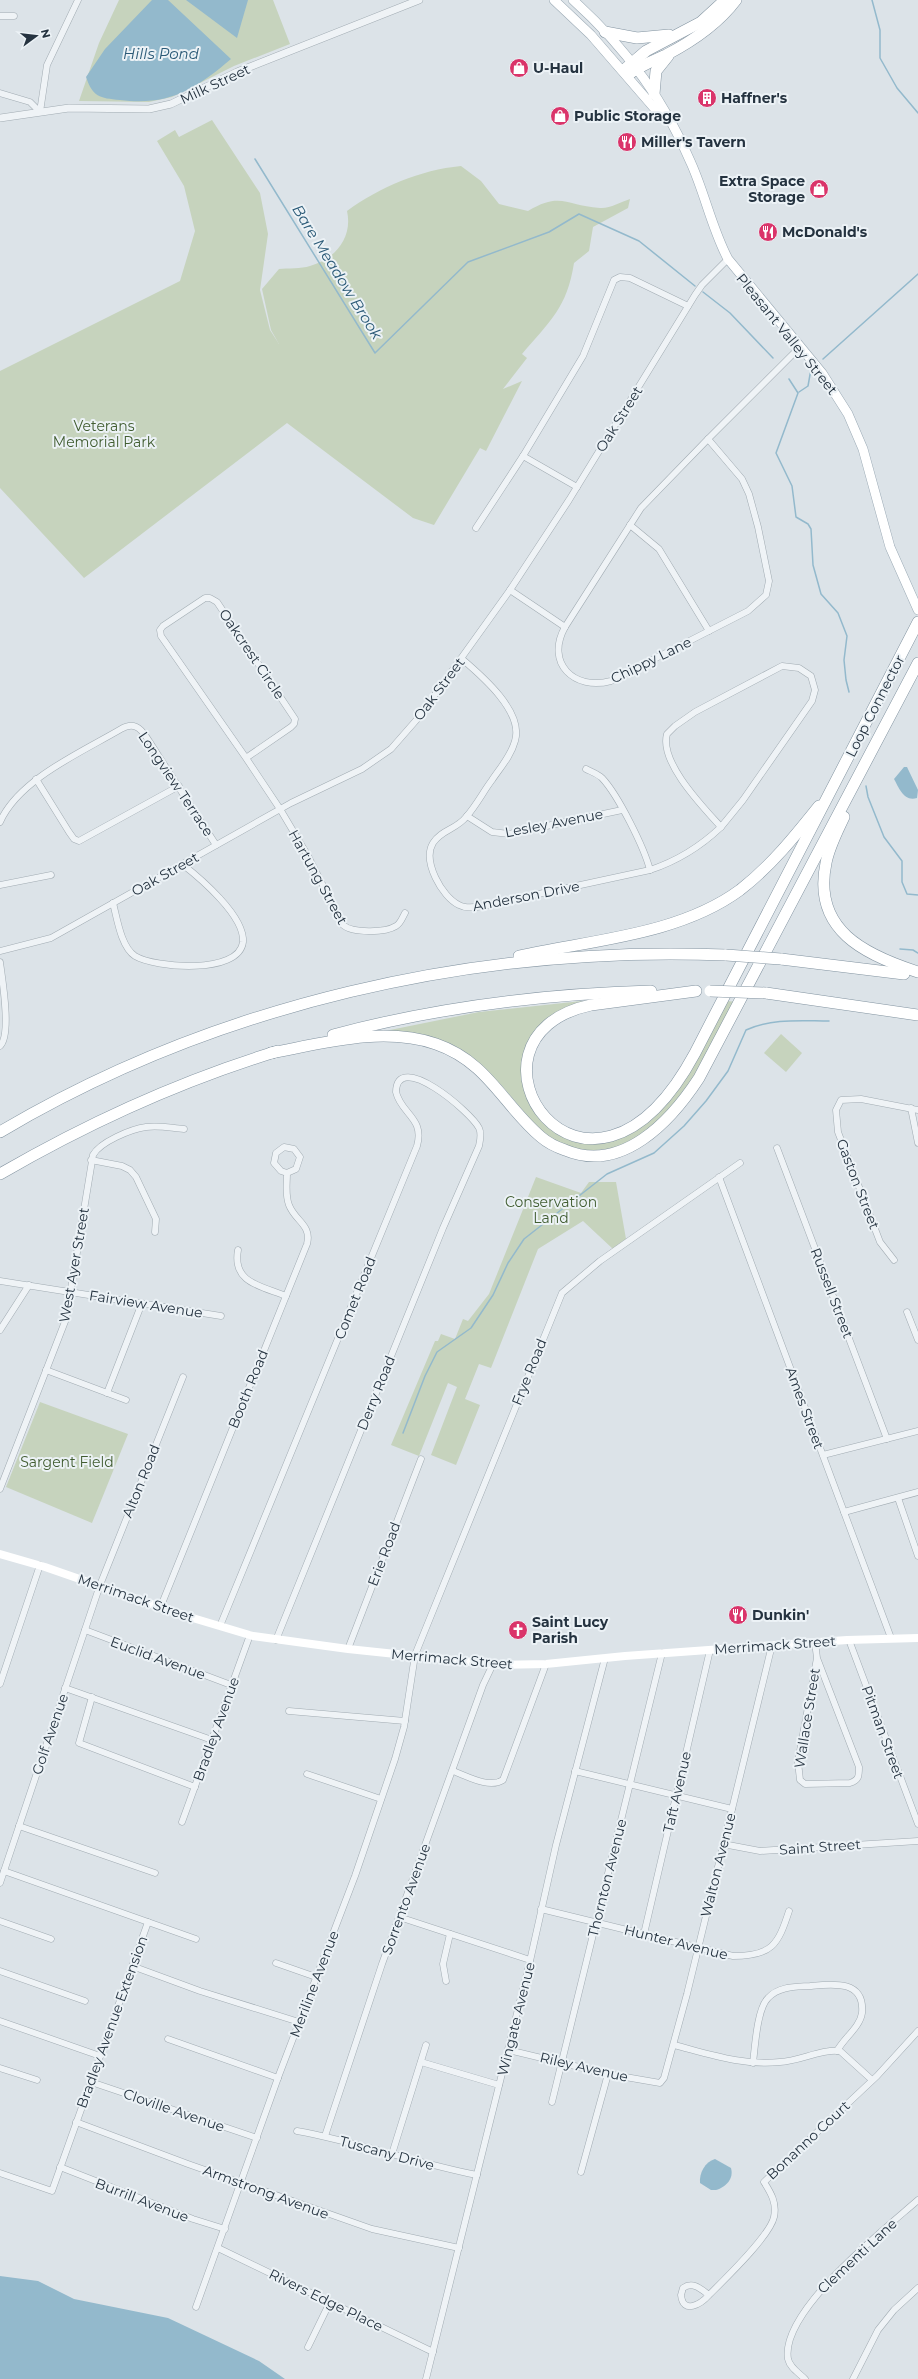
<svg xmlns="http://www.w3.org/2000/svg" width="918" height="2379" font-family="Montserrat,sans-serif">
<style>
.green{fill:#c6d3bd}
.water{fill:#93b9cc}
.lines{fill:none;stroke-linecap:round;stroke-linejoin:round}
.stream{stroke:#93b9cc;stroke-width:1.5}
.minor-casing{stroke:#a1abb2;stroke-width:7}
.tertiary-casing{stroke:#a1abb2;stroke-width:8}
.primary-casing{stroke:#9baab5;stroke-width:10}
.motorway-casing{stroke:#8293a0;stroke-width:12}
.minor{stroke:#eff3f6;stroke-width:6}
.tertiary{stroke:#eff3f6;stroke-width:7}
.secondary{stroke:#fff;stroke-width:8}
.primary{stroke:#fff;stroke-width:9}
.motorway{stroke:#fff;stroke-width:11}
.motorway-bridge-casing{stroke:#8293a0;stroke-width:12;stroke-linecap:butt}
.motorway-bridge{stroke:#fff;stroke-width:11}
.labels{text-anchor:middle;stroke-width:4;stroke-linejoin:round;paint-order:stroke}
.poi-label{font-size:14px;font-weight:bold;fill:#253340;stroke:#ecf2f6;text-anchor:start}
.street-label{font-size:14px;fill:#253340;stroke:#ecf2f6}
.park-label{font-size:14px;fill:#415d31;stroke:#ecf2f6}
.water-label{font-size:15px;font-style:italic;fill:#2b5a77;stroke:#ecf2f6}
</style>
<rect width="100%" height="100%" fill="#dce3e8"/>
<g class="green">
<path d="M 119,0 L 273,0 L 290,44 L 234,66 L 172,97 L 149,102 L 79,101 L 99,43 Z"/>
<path d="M 212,120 L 260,193 L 268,234 L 260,290 L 270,330 L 279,344 L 271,330 L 262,289 L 279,269 C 288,268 301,269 310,266 C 335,259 353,238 347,211 C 380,187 420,170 461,166 L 481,181 L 499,204 L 528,211 C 561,191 567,206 600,208 C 609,209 621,202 630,199 L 628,208 L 593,227 L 589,251 L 574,263 C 567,308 550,321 522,354 L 527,358 L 503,389 L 522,381 L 486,451 L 480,448 L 434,525 L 413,518 L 287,423 L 84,578 L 0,488 L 0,371 L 180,281 L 195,231 L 184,186 L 157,141 L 175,130 L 179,137 Z"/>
<path d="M 600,999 L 569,1006 L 546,1022 L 525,1076 L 548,1124 C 561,1127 604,1140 614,1139 C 668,1129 704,1045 726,1001 L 738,1002 L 701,1072 L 661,1123 L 618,1148 L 585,1151 L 566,1146 L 548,1137 L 535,1125 L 502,1086 L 474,1061 L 380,1032 L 479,1012 Z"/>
<path d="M 781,1034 L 802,1053 L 786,1072 L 764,1053 Z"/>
<path d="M 536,1177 L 581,1193 L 589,1182 L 616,1182 L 626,1239 L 613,1249 L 583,1221 L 538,1249 L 491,1368 L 479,1364 L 465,1399 L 480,1405 L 456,1465 L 431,1455 L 457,1387 L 448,1383 L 419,1456 L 391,1445 L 435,1341 L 438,1341 L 441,1334 L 455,1339 L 463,1319 L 468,1321 L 489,1294 Z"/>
<path d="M 40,1402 L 128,1434 L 92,1523 L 6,1487 Z"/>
</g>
<g class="water">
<path d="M 152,0 L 168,0 L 231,59 C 195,90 168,106 120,100 C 99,98 93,97 86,77 L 105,49 Z"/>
<path d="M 186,0 L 248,0 L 237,38 Z"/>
<path d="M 904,767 L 907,767 L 918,790 L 917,798 C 904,802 899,788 894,779 Z"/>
<path d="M 715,2159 L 731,2168 C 734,2179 726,2187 716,2190 L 711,2190 L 700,2183 C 699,2173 705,2162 715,2159 Z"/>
<path d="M 0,2276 L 38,2281 L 74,2299 L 168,2318 L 259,2361 L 285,2379 L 0,2379 Z"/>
</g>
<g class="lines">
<g class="stream">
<path d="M 872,0 L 880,30 L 880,58 L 897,88 L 918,113"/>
<path d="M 255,159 L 375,353 L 468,262 L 549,232 L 579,214 L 639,241 L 695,286"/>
<path d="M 703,292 L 730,313 L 773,358"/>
<path d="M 823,359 L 918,274"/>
<path d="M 789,379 L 798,393 L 776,453 L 792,486 L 796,517 L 808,524 L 811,529 L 813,565 L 821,594 L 838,613 L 847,636 L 844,660 L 846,680 L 849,692"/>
<path d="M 799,392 L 808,386 L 811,369"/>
<path d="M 866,786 L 868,797 L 884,837 L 902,861 L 902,882 L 907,894 L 918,895"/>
<path d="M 900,949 L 913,950 L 918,953"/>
<path d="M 403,1433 L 425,1376 L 437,1352 L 471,1328 L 493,1295 L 508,1263 L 524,1239 L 607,1174 L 654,1153 L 684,1126 L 706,1101 L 728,1071 L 746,1030 C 772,1018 801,1021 829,1021"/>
</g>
<defs>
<g id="minor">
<path d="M 0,16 L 14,16"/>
<path d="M 0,93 L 30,102 L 40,112"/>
<path d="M 40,112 L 47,65 L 78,0"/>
<path d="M 708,439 L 742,479 L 749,494 L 758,527 L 769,581 L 766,595 L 748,611 L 611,681 C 574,691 545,663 565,627 L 641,508 Z"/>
<path d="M 708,439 L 801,346"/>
<path d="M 577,487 L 523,456 L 583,356 L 614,280 L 620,277 L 630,278 L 688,306"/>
<path d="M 630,525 L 659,549 L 709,631"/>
<path d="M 476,528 L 523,456"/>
<path d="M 510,590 L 565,627"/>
<path d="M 462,659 C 482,676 524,712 515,741 C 511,756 500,768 492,780 C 483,792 476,806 466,817 C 457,829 441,830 433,843 C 422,861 442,897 459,905 C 466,909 475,907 483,906 L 650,870 C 677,861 700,847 721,827"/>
<path d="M 782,666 L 799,668 L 811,676 L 815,690 L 812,701 L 743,800 L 721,827 C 703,807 659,762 667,734 L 675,726 L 695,712 Z"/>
<path d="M 246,758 L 161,636 L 160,630 L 163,626 L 205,598 L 210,598 L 217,602 L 295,719 L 294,724 L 291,727 L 246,758 L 280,809 L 308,856 L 343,925 C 352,933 385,933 396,926 C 401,923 402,918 405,913"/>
<path d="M 586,769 C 592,772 598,774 602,778 C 618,795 644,847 650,870"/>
<path d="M 36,779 L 69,832 L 74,839 L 79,841 L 179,786"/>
<path d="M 467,816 L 492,832 L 509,834 L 622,810"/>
<path d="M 0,822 C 19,779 82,752 121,729 C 133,722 140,727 147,738 L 216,845"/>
<path d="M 0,885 L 51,875"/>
<path d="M 113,903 C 117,918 121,947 135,956 C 155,968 239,975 243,942 C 245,916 200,878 182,864"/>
<path d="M 0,951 L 51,938 L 291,803 L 362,769 L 391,749 L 419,717 L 510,590 L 569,500 L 695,295 L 702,285 L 728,259"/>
<path d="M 0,962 C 2,978 12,1035 0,1046"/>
<path d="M 911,1108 L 918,1143"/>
<path d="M 777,1148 L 887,1439"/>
<path d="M 91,1160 L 122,1166 L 130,1170 L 136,1177 L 156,1219 L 155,1232"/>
<path d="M 719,1177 L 891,1638"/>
<path d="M 238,1250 C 232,1283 261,1286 286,1296"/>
<path d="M 894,1260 L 880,1242 L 838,1132 L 836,1110 L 841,1100 L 861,1099 L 918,1110"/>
<path d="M 0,1281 L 221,1316"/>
<path d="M 907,1312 L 918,1340"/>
<path d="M 0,1330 L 29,1285"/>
<path d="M 46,1370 L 126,1400"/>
<path d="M 107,1393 L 142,1303"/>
<path d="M 823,1455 L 918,1431"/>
<path d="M 0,1489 L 66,1319 L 93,1155 C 100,1142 131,1129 146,1127 C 159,1125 171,1128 184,1129"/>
<path d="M 898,1498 L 918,1556"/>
<path d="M 844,1512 L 918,1492"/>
<path d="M 161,1606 L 307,1244 C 312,1225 295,1221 289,1205 C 285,1195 287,1184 287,1173 L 296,1169 L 300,1157 L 294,1149 L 284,1147 L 276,1153 L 274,1163 L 281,1171 L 287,1173"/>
<path d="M 220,1626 L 417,1146 C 425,1118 401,1114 396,1092 C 397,1049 471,1112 479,1128 C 482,1134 480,1140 479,1146 L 443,1228 L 276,1640"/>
<path d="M 85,1630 L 231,1685"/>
<path d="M 849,1640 L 918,1824"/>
<path d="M 815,1642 L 817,1658 L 859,1767 C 859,1776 859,1780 850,1783 L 805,1784 L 800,1780 L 798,1762 L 817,1658"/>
<path d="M 348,1649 L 421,1459"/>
<path d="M 0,1684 L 40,1565"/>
<path d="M 65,1688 L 212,1740"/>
<path d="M 92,1697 L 79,1743 L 195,1787"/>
<path d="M 289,1711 L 405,1721"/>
<path d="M 453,1771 C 467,1776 489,1789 503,1780 L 546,1664"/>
<path d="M 575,1771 L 732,1809"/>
<path d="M 307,1774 L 381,1799"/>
<path d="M 182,1822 L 250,1635"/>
<path d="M 19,1826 L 155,1873"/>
<path d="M 723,1844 L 760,1851 L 918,1841"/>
<path d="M 4,1871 L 196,1939"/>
<path d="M 0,1883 L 100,1585 L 183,1377"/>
<path d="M 541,1909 L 733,1956 C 772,1956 778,1945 789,1911"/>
<path d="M 399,1917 L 530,1960"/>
<path d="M 0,1921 L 51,1939"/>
<path d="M 644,1934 L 710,1650"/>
<path d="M 276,1963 L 316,1977"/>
<path d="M 132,1966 L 200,1991 L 299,2022"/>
<path d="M 0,1971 L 85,2001"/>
<path d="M 446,1981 L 443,1964 L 450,1934"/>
<path d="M 0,2021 L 100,2056"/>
<path d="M 168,2039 L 278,2078"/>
<path d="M 674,2045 C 709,2054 744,2066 780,2062 C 800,2061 821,2049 840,2051 L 872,2080"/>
<path d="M 508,2050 L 608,2074 L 660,2083 L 664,2078 L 687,1994 L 772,1645"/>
<path d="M 421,2062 L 499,2085"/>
<path d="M 753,2063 C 755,2047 757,2009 768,1998 C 779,1986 796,1987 810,1986 C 831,1984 865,1979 862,2013 C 860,2027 844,2038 837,2051"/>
<path d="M 0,2068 L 37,2080"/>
<path d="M 91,2082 L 257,2138"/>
<path d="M 552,2102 L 662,1653"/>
<path d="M 76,2122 L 188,2164 L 372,2229 L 459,2248"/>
<path d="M 297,2131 C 358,2142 416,2163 477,2175"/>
<path d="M 325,2136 L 382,1964 L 483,1685 L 493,1664"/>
<path d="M 392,2154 L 426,2045"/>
<path d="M 60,2167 L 193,2219 L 225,2229"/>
<path d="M 581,2172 L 608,2074"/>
<path d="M 0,2173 L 52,2191 L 148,1922"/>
<path d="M 218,2248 L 433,2352"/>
<path d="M 709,2295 C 701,2289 693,2281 683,2288 L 681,2295 C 683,2315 701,2304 709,2295 C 725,2279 770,2236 774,2217 C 777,2203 771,2193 764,2182 L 877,2076 L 918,2031"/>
<path d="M 196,2307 L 279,2075 L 355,1876 L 395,1759 L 404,1727 L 415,1655 L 562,1293 L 600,1261 L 740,1163"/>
<path d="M 308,2347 L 330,2302"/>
<path d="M 426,2379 L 530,1961 L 556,1845 L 605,1658"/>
<path d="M 805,2379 C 799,2373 790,2368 788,2359 C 780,2311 885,2229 918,2200"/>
<path d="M 853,2379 L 878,2330 L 894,2310 L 918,2288"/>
</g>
<path id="tertiary" d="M 0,118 L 69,108 L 149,109 L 171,104 L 237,72 L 419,0"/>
<g id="primary">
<path d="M 554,0 L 591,35 L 662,117"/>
<path d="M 573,0 C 623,45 665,101 691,163 C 705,194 712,229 728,259 L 822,373 L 848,414 L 863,449 L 890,547 L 918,610"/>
</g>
<g id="motorway">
<path d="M 605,32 L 637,38 L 669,35"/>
<path d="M 625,69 L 646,51 L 701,22 L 725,0"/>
<path d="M 628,75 C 639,66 653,61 666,55 C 693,41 718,24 736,0"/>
<path d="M 654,94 L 656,71 L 668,56"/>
<path d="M 844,817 C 837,832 829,847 826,863 C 812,930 865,955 918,972"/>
<path d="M 519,956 C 591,940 679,935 740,890 C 771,866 795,836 819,806"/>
<path d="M 781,959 L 904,974"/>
<path d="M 696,991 L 591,1005 C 441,1037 585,1257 695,1053 L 918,622"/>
<path d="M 766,993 L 918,1015"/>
<path d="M 333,1035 C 437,1007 543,994 651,991"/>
<path d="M 271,1053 C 324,1043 383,1026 436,1044 C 488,1062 503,1105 541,1137 C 548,1143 556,1147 565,1150 C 622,1174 671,1121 699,1078 L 918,663"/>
<path d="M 0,1132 C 216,1004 475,945 726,955"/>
<path d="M 0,1174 C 88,1123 180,1081 278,1051"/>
</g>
</defs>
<use href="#minor" class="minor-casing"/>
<use href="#tertiary" class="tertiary-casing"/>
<use href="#primary" class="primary-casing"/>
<use href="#motorway" class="motorway-casing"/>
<use href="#minor" class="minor"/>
<use href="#tertiary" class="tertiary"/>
<path class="secondary" d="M 0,1554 L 45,1567 L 186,1616 L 253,1636 L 348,1649 L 501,1665 L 546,1664 L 625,1656 L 847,1640 L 918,1638"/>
<use href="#primary" class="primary"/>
<use href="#motorway" class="motorway"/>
<defs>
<g id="motorway-bridge">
<path d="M 726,955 L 781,959"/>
<path d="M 710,991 L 766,993"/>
</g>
</defs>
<use href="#motorway-bridge" class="motorway-bridge-casing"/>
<use href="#motorway-bridge" class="motorway-bridge"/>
</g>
<defs>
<symbol id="shop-disc" viewBox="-11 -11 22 22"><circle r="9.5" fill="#da346a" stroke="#ecf2f6"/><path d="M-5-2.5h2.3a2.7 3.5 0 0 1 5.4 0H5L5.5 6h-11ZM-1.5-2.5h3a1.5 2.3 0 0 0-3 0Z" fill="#fff"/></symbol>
<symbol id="building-disc" viewBox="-11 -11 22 22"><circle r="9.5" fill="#da346a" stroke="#ecf2f6"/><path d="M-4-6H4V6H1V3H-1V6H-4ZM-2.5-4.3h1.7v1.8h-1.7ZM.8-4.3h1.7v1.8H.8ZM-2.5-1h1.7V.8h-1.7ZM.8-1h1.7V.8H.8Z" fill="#fff"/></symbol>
<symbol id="restaurant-disc" viewBox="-11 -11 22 22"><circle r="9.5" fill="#da346a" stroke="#ecf2f6"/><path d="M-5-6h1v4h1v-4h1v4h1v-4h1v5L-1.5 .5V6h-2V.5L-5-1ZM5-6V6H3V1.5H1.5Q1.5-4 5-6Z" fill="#fff"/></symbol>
<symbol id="church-disc" viewBox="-11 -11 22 22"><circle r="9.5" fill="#da346a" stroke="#ecf2f6"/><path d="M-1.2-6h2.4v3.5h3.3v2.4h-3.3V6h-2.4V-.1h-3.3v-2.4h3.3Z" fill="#fff"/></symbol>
</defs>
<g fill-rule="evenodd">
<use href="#shop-disc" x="508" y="57" width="22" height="22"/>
<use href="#building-disc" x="696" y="87" width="22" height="22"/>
<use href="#shop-disc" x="549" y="105" width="22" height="22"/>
<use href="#restaurant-disc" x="616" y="131" width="22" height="22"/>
<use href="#shop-disc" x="808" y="178" width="22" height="22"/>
<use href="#restaurant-disc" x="757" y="221" width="22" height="22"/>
<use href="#restaurant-disc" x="727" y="1604" width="22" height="22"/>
<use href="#church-disc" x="507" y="1619" width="22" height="22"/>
</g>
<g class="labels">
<g class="poi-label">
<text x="533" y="73">U-Haul</text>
<text x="721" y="103">Haffner's</text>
<text x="574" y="121">Public Storage</text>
<text x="641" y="147">Miller's Tavern</text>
<text x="805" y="186" text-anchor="end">Extra Space<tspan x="805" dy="16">Storage</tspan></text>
<text x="782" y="237">McDonald's</text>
<text x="752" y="1620">Dunkin'</text>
<text x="532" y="1627">Saint Lucy<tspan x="532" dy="16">Parish</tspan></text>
</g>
<g class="street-label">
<text transform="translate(215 84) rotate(-25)" y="5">Milk Street</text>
<text transform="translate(787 334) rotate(51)" y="5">Pleasant Valley Street</text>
<text transform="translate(619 419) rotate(-58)" y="5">Oak Street</text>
<text transform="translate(252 654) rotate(56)" y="5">Oakcrest Circle</text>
<text transform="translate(651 660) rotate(-26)" y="5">Chippy Lane</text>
<text transform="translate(439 689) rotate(-53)" y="5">Oak Street</text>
<text transform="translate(875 706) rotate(-63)" y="5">Loop Connector</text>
<text transform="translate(176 784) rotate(56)" y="5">Longview Terrace</text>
<text transform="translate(554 823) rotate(-11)" y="5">Lesley Avenue</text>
<text transform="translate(165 874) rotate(-29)" y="5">Oak Street</text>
<text transform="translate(318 877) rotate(61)" y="5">Hartung Street</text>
<text transform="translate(526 896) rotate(-11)" y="5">Anderson Drive</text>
<text transform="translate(858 1184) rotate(69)" y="5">Gaston Street</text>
<text transform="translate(74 1265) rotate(-80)" y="5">West Ayer Street</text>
<text transform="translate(832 1293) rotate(69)" y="5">Russell Street</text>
<text transform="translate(355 1298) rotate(-68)" y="5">Comet Road</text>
<text transform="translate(146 1304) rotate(9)" y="5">Fairview Avenue</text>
<text transform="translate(529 1372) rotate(-68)" y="5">Frye Road</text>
<text transform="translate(248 1389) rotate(-68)" y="5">Booth Road</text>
<text transform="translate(376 1393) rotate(-68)" y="5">Derry Road</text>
<text transform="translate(805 1408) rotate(70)" y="5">Ames Street</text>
<text transform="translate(141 1481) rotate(-68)" y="5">Alton Road</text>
<text transform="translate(384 1554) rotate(-69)" y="5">Erie Road</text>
<text transform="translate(136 1598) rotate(19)" y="5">Merrimack Street</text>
<text transform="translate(775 1645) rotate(-4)" y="5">Merrimack Street</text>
<text transform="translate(158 1658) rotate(20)" y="5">Euclid Avenue</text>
<text transform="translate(452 1659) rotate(5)" y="5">Merrimack Street</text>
<text transform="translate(807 1718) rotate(-81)" y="5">Wallace Street</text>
<text transform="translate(216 1729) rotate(-70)" y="5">Bradley Avenue</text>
<text transform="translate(883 1732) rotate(70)" y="5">Pitman Street</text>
<text transform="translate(50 1734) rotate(-71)" y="5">Golf Avenue</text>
<text transform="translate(677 1792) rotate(-77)" y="5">Taft Avenue</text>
<text transform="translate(820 1847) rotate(-4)" y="5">Saint Street</text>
<text transform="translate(718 1865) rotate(-76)" y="5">Walton Avenue</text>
<text transform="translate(607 1878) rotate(-76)" y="5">Thornton Avenue</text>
<text transform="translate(406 1899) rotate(-70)" y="5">Sorrento Avenue</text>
<text transform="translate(676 1942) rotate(14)" y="5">Hunter Avenue</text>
<text transform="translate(314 1984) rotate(-69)" y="5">Meriline Avenue</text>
<text transform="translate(516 2019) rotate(-76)" y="5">Wingate Avenue</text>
<text transform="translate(112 2022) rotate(-70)" y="5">Bradley Avenue Extension</text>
<text transform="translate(584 2067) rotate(13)" y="5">Riley Avenue</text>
<text transform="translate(174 2110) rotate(19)" y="5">Cloville Avenue</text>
<text transform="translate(808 2140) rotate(-43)" y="5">Bonanno Court</text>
<text transform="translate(387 2153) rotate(15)" y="5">Tuscany Drive</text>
<text transform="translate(266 2192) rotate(20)" y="5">Armstrong Avenue</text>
<text transform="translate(142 2200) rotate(21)" y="5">Burrill Avenue</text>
<text transform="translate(857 2256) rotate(-43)" y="5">Clementi Lane</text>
<text transform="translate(326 2300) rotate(26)" y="5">Rivers Edge Place</text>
</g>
<g class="park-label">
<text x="104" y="431">Veterans<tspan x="104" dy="16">Memorial Park</tspan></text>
<text x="551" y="1207">Conservation<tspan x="551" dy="16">Land</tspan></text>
<text x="67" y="1467">Sargent Field</text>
</g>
<g class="water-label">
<text x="161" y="59">Hills Pond</text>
<text transform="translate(337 272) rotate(58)" y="5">Bare Meadow Brook</text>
</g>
</g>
<g transform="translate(36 36) rotate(75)" stroke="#ecf2f6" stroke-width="3" paint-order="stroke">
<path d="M0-3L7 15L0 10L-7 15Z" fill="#253340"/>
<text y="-6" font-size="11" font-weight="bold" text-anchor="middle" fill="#253340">N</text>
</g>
</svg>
